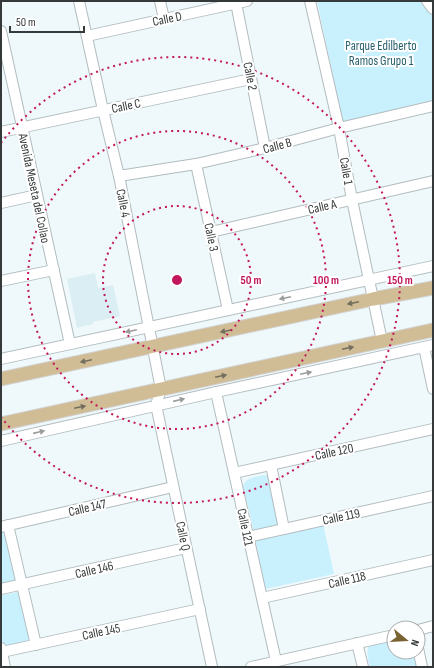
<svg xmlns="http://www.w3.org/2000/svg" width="434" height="668" font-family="'Sofia Sans Condensed',sans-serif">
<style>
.built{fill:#dbeef3}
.green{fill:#c8f1fd}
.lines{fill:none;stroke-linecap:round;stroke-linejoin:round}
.minor-casing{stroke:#b2bcbf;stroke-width:12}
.major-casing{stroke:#d3d3d4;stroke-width:15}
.minor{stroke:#fff;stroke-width:10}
.major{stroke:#d0bd95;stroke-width:13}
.oneway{fill:#9a9c9c}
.oneway2{fill:#736e5e}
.ring{fill:none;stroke:#c2185b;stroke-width:2;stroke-dasharray:2 4}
.labels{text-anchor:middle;stroke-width:4;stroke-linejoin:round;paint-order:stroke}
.street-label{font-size:13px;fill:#35393a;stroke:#fff}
.park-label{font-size:13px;fill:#275f6d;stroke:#fff}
.centre{fill:#c2185b;stroke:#fff;stroke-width:2}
.ring-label{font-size:12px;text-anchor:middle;font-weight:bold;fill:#c2185b;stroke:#fff;stroke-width:4;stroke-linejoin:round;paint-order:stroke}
</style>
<rect width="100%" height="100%" fill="#eff9fc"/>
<path class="built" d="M 95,273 L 98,288 L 113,285 L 120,316 L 93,322 L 93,324 L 77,328 L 67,279 Z"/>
<g class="green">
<path d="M 317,1 L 422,1 L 433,17 L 433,100 L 343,122 Z"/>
<path d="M 264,475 L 268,476 L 279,526 L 254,531 L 243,486 C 246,477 256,477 264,475 Z"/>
<path d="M 323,524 L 334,574 L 265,589 L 255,538 Z"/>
<path d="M 5,531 L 17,581 L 1,585 L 1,532 Z"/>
<path d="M 19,592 L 31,642 L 3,648 L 1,637 L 1,595 Z"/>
<path d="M 394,639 L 394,652 L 414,652 L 417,667 L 370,667 C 368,660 366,653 369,645 Z"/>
</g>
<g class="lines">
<defs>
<g id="minor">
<path d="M 79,1 L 103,110 L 119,176 L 161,389 L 156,405 L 212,667"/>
<path d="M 160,1 L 164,19"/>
<path d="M 310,1 L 339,128 L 352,200 L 382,341"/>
<path d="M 427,1 L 433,9"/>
<path d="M 236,3 L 265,148"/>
<path d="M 1,31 L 70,344"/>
<path d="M 87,36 L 247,1"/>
<path d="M 1,132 L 251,79"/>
<path d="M 196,164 L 228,310"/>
<path d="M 119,176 L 196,164 L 265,148 L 339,128 L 433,106"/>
<path d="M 1,203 L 37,195"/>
<path d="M 211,232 L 433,181"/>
<path d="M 1,281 L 54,270"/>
<path d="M 424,347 L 433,389"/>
<path d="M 1,359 L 433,266"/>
<path d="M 216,392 L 276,661"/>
<path d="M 1,441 L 216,392 L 433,345"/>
<path d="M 271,465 L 284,529"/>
<path d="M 234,473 L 433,429"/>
<path d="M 8,525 L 36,645"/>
<path d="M 1,527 L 173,487"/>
<path d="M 248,537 L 433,496"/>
<path d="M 1,589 L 186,548"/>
<path d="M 262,598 L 433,560"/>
<path d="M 418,630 L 433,626"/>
<path d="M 357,643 L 363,667"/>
<path d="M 1,648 L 5,667"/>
<path d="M 418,648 L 422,667"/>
<path d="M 2,652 L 200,609"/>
<path d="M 251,667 L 394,635"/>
</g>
<g id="major">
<path d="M 1,379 L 373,299 L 433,288"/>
<path d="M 1,424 L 433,330"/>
</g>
</defs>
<use href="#minor" class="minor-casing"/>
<use href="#major" class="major-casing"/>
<use href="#minor" class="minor"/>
<use href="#major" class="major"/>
</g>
<defs><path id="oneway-solid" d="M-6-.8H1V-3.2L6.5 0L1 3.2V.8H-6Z"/></defs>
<g class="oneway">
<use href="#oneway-solid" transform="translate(285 298) rotate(168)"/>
<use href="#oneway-solid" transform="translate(131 331) rotate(168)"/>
<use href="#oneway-solid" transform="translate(306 373) rotate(-12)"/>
<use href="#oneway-solid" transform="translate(179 400) rotate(-13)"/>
<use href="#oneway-solid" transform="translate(39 432) rotate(-13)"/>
</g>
<g class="oneway2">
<use href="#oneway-solid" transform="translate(353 303) rotate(168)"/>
<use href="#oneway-solid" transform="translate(226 331) rotate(168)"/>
<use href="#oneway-solid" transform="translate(348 348) rotate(-12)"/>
<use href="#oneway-solid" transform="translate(86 361) rotate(168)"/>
<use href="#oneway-solid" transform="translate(221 376) rotate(-12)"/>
<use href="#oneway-solid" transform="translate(80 407) rotate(-12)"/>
</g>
<g class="ring">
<circle cx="177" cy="280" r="74"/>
<circle cx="177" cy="280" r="149"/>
<path d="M1 143A223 223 0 1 1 1 417"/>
</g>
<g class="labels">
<g class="street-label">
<text transform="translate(167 18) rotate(-12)" y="5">Calle D</text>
<text transform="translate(251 76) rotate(79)" y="5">Calle 2</text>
<text transform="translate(126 105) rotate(-12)" y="5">Calle C</text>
<text transform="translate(277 145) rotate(-15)" y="5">Calle B</text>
<text transform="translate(347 171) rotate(80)" y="5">Calle 1</text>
<text transform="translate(35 188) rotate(78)" y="5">Avenida Meseta del Collao</text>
<text transform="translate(124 203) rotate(79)" y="5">Calle 4</text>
<text transform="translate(322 206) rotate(-13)" y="5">Calle A</text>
<text transform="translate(212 237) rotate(78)" y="5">Calle 3</text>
<text transform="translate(334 451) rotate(-12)" y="5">Calle 120</text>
<text transform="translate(87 507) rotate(-13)" y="5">Calle 147</text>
<text transform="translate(341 516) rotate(-12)" y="5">Calle 119</text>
<text transform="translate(246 527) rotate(78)" y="5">Calle 121</text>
<text transform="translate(184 536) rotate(78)" y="5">Calle Q</text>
<text transform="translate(94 569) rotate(-13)" y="5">Calle 146</text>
<text transform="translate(347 579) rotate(-13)" y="5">Calle 118</text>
<text transform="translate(101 631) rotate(-12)" y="5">Calle 145</text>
</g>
<g class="park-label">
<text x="381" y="50">Parque Edilberto<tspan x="381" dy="15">Ramos Grupo 1</tspan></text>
</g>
</g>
<circle cx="177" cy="280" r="6" class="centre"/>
<g class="ring-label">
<text x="251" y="284">50 m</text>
<text x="326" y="284">100 m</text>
<text x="400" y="284">150 m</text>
</g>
<rect width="434" height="668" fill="none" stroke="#35393a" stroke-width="4"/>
<g transform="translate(406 640) rotate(108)"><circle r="19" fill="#ffffff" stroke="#aeb0b0"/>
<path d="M0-3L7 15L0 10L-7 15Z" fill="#7a6333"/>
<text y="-6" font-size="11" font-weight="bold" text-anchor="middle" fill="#35393a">N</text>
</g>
<path d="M10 26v6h74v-6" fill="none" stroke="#35393a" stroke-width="2"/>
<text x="16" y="26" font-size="12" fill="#35393a" stroke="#ffffff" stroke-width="3" paint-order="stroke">50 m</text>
</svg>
